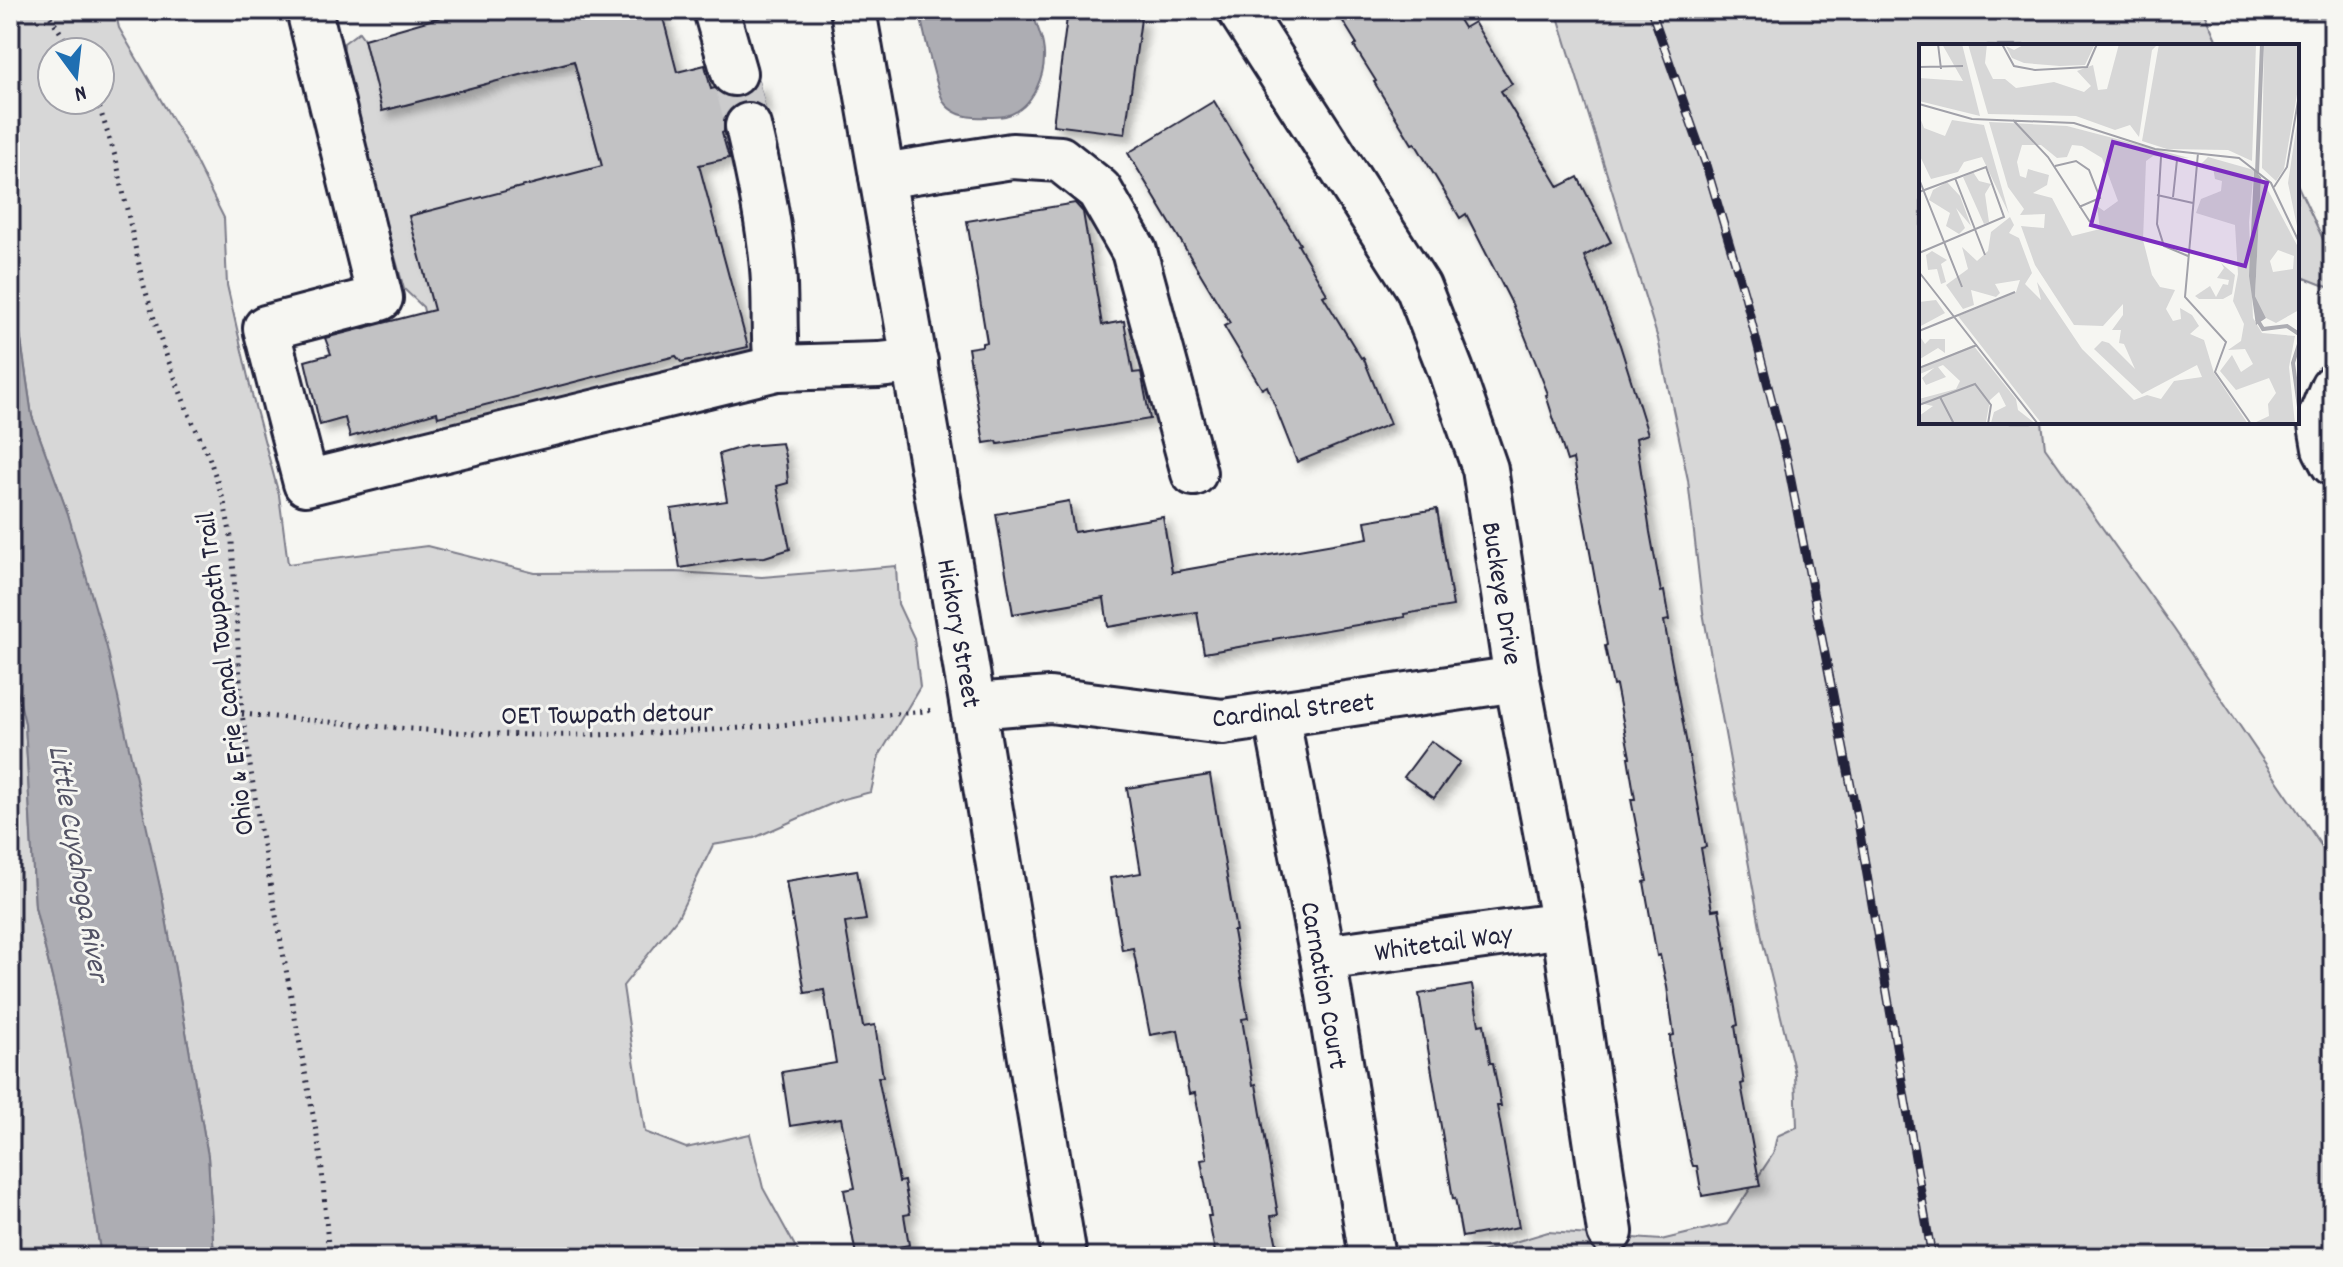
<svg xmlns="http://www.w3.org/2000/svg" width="2343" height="1267" font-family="Dekko,sans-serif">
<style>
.green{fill:#d7d7d7;stroke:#7c7c89;stroke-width:2;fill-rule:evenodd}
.water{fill:#adadb3;stroke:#757583;stroke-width:2}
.building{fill:#c2c2c4;stroke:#22223b;stroke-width:2;filter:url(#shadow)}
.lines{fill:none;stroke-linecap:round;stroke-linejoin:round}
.minor-tunnel{stroke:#cccccd;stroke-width:44;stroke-dasharray:44 22;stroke-linecap:butt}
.minor-casing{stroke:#22223b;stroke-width:50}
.path{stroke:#22223b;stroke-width:5;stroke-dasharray:2 6;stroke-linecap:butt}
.minor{stroke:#f6f6f2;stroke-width:44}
.rail-casing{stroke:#22223b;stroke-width:9}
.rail{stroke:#f6f6f2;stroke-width:6;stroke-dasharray:18;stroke-linecap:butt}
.labels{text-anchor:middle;stroke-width:6;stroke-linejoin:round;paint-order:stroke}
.street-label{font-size:28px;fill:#22223b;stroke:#f6f6f2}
.water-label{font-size:30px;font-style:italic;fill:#535365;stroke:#f6f6f2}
.inset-river{fill:none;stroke:#adadb3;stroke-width:4}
.inset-road{fill:none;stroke:#a1a1a9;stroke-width:2}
.view{fill:#7b2cbf;fill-opacity:0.15;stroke:#7b2cbf;stroke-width:4}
.inset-edge{fill:none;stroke:#22223b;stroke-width:4}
</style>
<defs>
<filter id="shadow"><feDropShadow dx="7" dy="7" stdDeviation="4" flood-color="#0004"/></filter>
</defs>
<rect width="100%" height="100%" fill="#f6f6f2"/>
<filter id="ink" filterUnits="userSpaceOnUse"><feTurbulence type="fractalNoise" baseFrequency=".0125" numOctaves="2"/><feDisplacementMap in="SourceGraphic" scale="16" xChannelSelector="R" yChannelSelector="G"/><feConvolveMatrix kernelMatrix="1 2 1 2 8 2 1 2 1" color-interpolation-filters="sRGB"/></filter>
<g filter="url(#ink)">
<g class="green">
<path d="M 10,10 L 115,10 L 119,28 L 191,152 L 224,218 L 227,285 L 253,399 L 279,495 L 288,564 L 427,546 L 535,573 L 675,572 L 762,577 L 896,566 L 898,604 L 914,638 L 920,687 L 879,756 L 871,792 L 840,800 L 754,838 L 713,845 L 678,917 L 623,986 L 645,1132 L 686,1148 L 750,1134 L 763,1188 L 801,1257 L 214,1257 L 208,1156 L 162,896 L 68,514 L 32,416 L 17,313 L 10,287 ZM 52,52 L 100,52 L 100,100 L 52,100 Z"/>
<path d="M 1556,10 L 2203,10 L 2219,46 L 1921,46 L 1921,422 L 2042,422 L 2045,447 L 2174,629 L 2333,863 L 2333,1257 L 1465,1257 L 1548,1232 L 1661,1240 L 1727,1224 L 1773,1154 L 1777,1136 L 1797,1127 L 1795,1074 L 1763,943 L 1703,612 L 1688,480 L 1658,339 Z"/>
<path d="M 359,32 L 364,39 L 382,111 L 574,61 L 602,166 L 664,227 L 430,337 L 423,307 L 404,289 L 343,70 L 344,43 Z"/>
<path d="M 2297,184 L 2331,256 L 2330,288 L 2297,275 Z"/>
<path d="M 10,661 L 25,723 L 35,907 L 58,1002 L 82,1130 L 101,1257 L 10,1257 Z"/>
</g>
<g class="water">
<path d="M 919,10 L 1032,10 C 1035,22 1041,34 1043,45 C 1048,72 1033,110 1005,116 C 999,117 992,117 986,117 C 972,118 956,116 946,105 C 937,96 923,27 919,10 Z"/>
<path d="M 10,288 L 17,313 L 32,416 L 68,514 L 107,648 L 162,896 L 208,1156 L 214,1257 L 101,1257 L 82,1130 L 58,1002 L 35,907 L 25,723 L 10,661 Z"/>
</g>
<g class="building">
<path d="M 465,10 L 661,10 L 677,72 L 705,65 L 711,89 L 715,88 L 729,97 L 742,97 L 751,91 L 758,81 L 765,108 L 755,102 L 743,102 L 732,107 L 724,118 L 724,132 L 722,133 L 729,158 L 699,165 L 748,347 L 681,362 L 676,356 L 438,417 L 437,412 L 350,437 L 345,418 L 320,425 L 305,361 L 331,354 L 325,338 L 434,310 L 409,216 L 602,166 L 574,61 L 382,111 L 364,39 Z"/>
<path d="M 1068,10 L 1110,10 L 1110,14 L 1141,19 L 1125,134 L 1053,125 Z"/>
<path d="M 1336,10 L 1453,10 L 1464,28 L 1474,22 L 1512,84 L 1501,91 L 1559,187 L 1578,177 L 1611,242 L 1584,256 L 1620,345 L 1648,434 L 1636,438 L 1650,532 L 1661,592 L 1664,591 L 1669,620 L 1664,621 L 1706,847 L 1701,848 L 1712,910 L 1719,909 L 1726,949 L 1725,950 L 1738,1025 L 1735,1026 L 1744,1083 L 1741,1084 L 1760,1186 L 1702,1196 L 1697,1166 L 1693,1166 L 1690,1157 L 1671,1052 L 1670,1036 L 1674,1035 L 1667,987 L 1660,955 L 1657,956 L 1644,882 L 1647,881 L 1631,799 L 1635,799 L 1628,757 L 1630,757 L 1616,685 L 1613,686 L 1605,646 L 1607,645 L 1573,459 L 1567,461 L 1546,395 L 1548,394 L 1535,361 L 1512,304 L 1466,214 L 1460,218 L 1415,143 L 1412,144 L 1374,82 L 1376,81 L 1354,46 L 1357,44 Z"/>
<path d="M 1214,101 L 1300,244 L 1298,245 L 1327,294 L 1323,296 L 1361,358 L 1363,357 L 1390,424 L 1297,462 L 1267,386 L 1262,389 L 1224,326 L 1230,323 L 1128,153 Z"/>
<path d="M 1075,203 L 1083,212 L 1102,325 L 1124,321 L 1133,373 L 1141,372 L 1150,419 L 998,444 L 997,441 L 984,443 L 968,348 L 982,346 L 982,343 L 987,342 L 967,221 Z"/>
<path d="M 782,443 L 786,461 L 788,483 L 777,486 L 790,549 L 765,557 L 741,558 L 680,568 L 671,509 L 727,501 L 719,454 L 746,446 Z"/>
<path d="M 1069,501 L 1074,532 L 1163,517 L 1172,572 L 1368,538 L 1365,521 L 1437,509 L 1453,606 L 1404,614 L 1405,617 L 1273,639 L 1273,641 L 1204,653 L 1197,612 L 1108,627 L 1104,598 L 1013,614 L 996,514 Z"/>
<path d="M 1431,741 L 1460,762 L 1434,798 L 1404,777 Z"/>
<path d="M 1210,775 L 1236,931 L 1233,931 L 1248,1018 L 1242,1019 L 1253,1085 L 1256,1084 L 1278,1215 L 1271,1216 L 1277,1246 L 1218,1257 L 1216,1257 L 1208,1216 L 1211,1216 L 1201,1160 L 1207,1159 L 1195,1093 L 1189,1094 L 1178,1030 L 1150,1035 L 1133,948 L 1122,950 L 1110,878 L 1141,873 L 1127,788 Z"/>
<path d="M 857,870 L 866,920 L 845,923 L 863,1027 L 875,1025 L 883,1077 L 878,1077 L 899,1182 L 904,1181 L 910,1214 L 904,1215 L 909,1245 L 856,1255 L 844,1190 L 855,1188 L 841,1118 L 790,1126 L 782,1072 L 836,1063 L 824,990 L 805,993 L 786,881 Z"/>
<path d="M 1472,985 L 1479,1025 L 1484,1024 L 1490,1063 L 1493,1063 L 1501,1106 L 1497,1106 L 1519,1227 L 1462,1237 L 1455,1198 L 1453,1199 L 1419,994 Z"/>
</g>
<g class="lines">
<path class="minor-tunnel" d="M 734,73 L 748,126"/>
<defs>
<g id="minor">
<path d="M 309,10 L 380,298 L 266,328 L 306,483 L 777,368"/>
<path d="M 716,10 L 734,73"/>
<path d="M 853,10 L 943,527 L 1064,1257"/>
<path d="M 1240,10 L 1418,287 L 1451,371 L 1485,469 L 1517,679 L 1564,925 L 1610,1232"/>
<path d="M 748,126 C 759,173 769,220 773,268 C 776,301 773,335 777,368 L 879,365 L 915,361"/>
<path d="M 882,176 L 1012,156 L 1060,159 L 1099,190 L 1134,251 L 1194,473"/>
<path d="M 2333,387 L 2320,419 L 2325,448 L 2333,463"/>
<path d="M 973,706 L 1050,700 L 1223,722 L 1517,679"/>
<path d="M 1276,714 L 1323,958 L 1372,1257"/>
<path d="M 1323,958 L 1564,925"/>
</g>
</defs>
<use href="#minor" class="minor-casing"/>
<g class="path">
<path d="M 46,10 L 73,52"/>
<path d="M 97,100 L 116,159 L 143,283 L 162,344 L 188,412 L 209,457 L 224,502 L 232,542 L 242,714 L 260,829 L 321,1158 L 329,1257"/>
<path d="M 242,714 C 355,724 468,737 582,735 C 700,734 817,722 935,710"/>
</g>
<use href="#minor" class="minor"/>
<defs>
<path id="rail" d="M 1651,10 L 1706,165 L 1745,296 L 1787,460 L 1858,822 L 1932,1257"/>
</defs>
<use href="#rail" class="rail-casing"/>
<use href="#rail" class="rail"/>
</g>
</g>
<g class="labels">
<g class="street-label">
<text transform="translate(1504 593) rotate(81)" y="10">Buckeye Drive</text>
<text transform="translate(961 633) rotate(80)" y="10">Hickory Street</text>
<text transform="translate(223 674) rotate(-97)" y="10">Ohio &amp; Erie Canal Towpath Trail</text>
<text transform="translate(1293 708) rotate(-6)" y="10">Cardinal Street</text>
<text transform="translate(607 712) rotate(-1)" y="10">OET Towpath detour</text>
<text transform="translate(1443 941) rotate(-8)" y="10">Whitetail Way</text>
<text transform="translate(1326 985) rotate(80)" y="10">Carnation Court</text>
</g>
<g class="water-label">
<text transform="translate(80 863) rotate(80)" y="10">Little Cuyahoga River</text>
</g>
</g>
<g transform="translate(1919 44)">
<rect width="380" height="380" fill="#f6f6f2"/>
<path d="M 23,0 L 43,0 L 61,72 L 0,57 L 0,34 L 44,37 ZM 49,0 L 68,0 L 66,19 L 74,35 L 86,35 L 97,44 L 135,38 L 165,48 L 172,42 L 158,27 L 174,21 L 179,46 L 188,45 L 200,0 L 239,0 L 233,6 L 220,93 L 211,81 L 196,86 L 157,72 L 69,70 ZM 106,0 L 176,0 L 166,21 L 141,22 L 105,19 L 93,14 L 87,2 L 95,6 ZM 240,0 L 337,0 L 333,117 L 309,106 L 248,105 L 223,97 ZM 345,0 L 380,0 L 380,39 L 365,125 L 357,137 L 343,124 ZM 380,66 L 380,192 L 369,139 ZM 0,71 L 5,84 L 26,92 L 33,76 L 65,81 L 90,170 L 63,113 L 45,118 L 39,128 L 12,135 L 0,110 ZM 70,78 L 148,82 L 270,114 L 234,112 L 227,117 L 224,196 L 233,231 L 241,243 L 256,246 L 247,265 L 254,277 L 262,275 L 261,264 L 273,271 L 280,282 L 271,290 L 285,296 L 295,329 L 329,380 L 123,380 L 39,272 L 97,248 L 101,236 L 76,240 L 81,249 L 77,253 L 52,246 L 55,261 L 44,265 L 27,241 L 49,225 L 43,203 L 58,217 L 69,207 L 72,188 L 91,173 L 95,181 L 90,189 L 100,194 L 113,229 L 106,240 L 122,256 L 118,238 L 163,305 L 215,356 L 228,351 L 242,355 L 255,337 L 283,333 L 278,321 L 223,350 L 175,305 L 183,297 L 190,299 L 216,325 L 205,300 L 200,299 L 202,286 L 193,286 L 204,271 L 204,260 L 184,282 L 155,281 L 116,221 L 102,182 L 125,184 L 126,170 L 101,171 L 105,165 L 89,143 ZM 103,101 L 122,101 L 138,114 L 148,113 L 153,101 L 163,102 L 183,114 L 199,157 L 185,167 L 178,162 L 181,185 L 153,192 L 133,154 L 114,149 L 128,141 L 130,131 L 109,125 L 107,134 L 101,132 L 98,118 ZM 289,113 L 335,126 L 330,178 L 334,274 L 343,289 L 376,292 L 370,323 L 376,380 L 333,380 L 350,372 L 349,360 L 357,349 L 350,334 L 317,346 L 301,327 L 313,311 L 322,328 L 334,320 L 326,305 L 309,306 L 322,297 L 325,280 L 314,257 L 319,230 L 316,181 L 277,169 L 282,155 L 302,147 L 303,137 L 296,135 L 294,124 L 282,120 ZM 54,128 L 60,137 L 72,140 L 66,150 L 70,178 L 65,180 L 44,133 ZM 342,133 L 380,205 L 380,266 L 357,279 L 347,274 L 336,252 ZM 359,206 L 375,212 L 374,225 L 354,228 L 351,217 ZM 28,138 L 41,152 L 52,182 L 37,164 L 46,184 L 40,190 L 27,182 L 31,169 L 10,156 L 14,146 ZM 13,207 L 28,216 L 22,220 L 27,238 L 22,240 L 18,225 L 9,226 L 7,211 ZM 302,219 L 316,231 L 313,250 L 304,255 L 280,255 L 276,252 L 291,242 L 297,253 L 304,240 L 309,241 L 310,236 L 298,234 L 305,224 ZM 17,256 L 26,269 L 0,283 L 0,258 ZM 0,291 L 6,300 L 11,295 L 26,295 L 26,309 L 19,304 L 1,315 ZM 54,301 L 97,355 L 99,366 L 117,380 L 72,379 L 75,368 L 87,362 L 80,348 L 71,356 L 67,378 L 0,380 L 0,372 L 14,362 L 0,359 L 0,355 L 37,345 L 41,337 L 24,321 L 19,323 L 27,333 L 7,341 L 3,334 L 15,324 L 1,330 L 0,325 Z" fill="#d7d7d7" fill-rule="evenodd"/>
<path d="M 335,126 L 342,133 L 336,252 L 347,274 L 337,281 L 330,232 Z" fill="#adadb3"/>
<path class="inset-river" d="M 338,130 L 343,0M 338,275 L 344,285 L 368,282 L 380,290M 380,300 L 374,319 L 380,363"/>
<path class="inset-road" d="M 19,0 L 22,25M 83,0 L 95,22 L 116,26 L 168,23 L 178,0M 0,23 L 44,22M 0,60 L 53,75 L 155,79 L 236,105 L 320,114 L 352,139 L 380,198M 94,76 L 129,113 L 171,178M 279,109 L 266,253 L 307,298 L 296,328 L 332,380M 242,113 L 238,180 L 245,202 L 269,212M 136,122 L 157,117 L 170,126 L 181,154 L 160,163M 36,134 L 66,211M 0,135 L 43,243M 355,143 L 368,123 L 380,51M 0,148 L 67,123 L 85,173 L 0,209M 238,151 L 274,159M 254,153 L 258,116M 0,228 L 119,380M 0,287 L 96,248M 0,324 L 58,301M 21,353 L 35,380M 0,361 L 56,340 L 72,361 L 69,380"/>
<path class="view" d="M 194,98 L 348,139 L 326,222 L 172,181 Z"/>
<rect width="380" height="380" class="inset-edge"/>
</g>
<rect width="2343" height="1267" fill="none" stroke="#f6f6f2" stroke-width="40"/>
<rect x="20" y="20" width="2303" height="1227" fill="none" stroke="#22223b" stroke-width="3" filter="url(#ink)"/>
<g transform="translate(76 76) rotate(165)"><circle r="38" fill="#f6f6f2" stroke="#a1a1a9" stroke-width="2"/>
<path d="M0-6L14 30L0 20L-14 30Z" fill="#1f6fb2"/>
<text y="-12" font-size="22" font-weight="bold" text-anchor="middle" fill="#22223b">N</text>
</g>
</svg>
